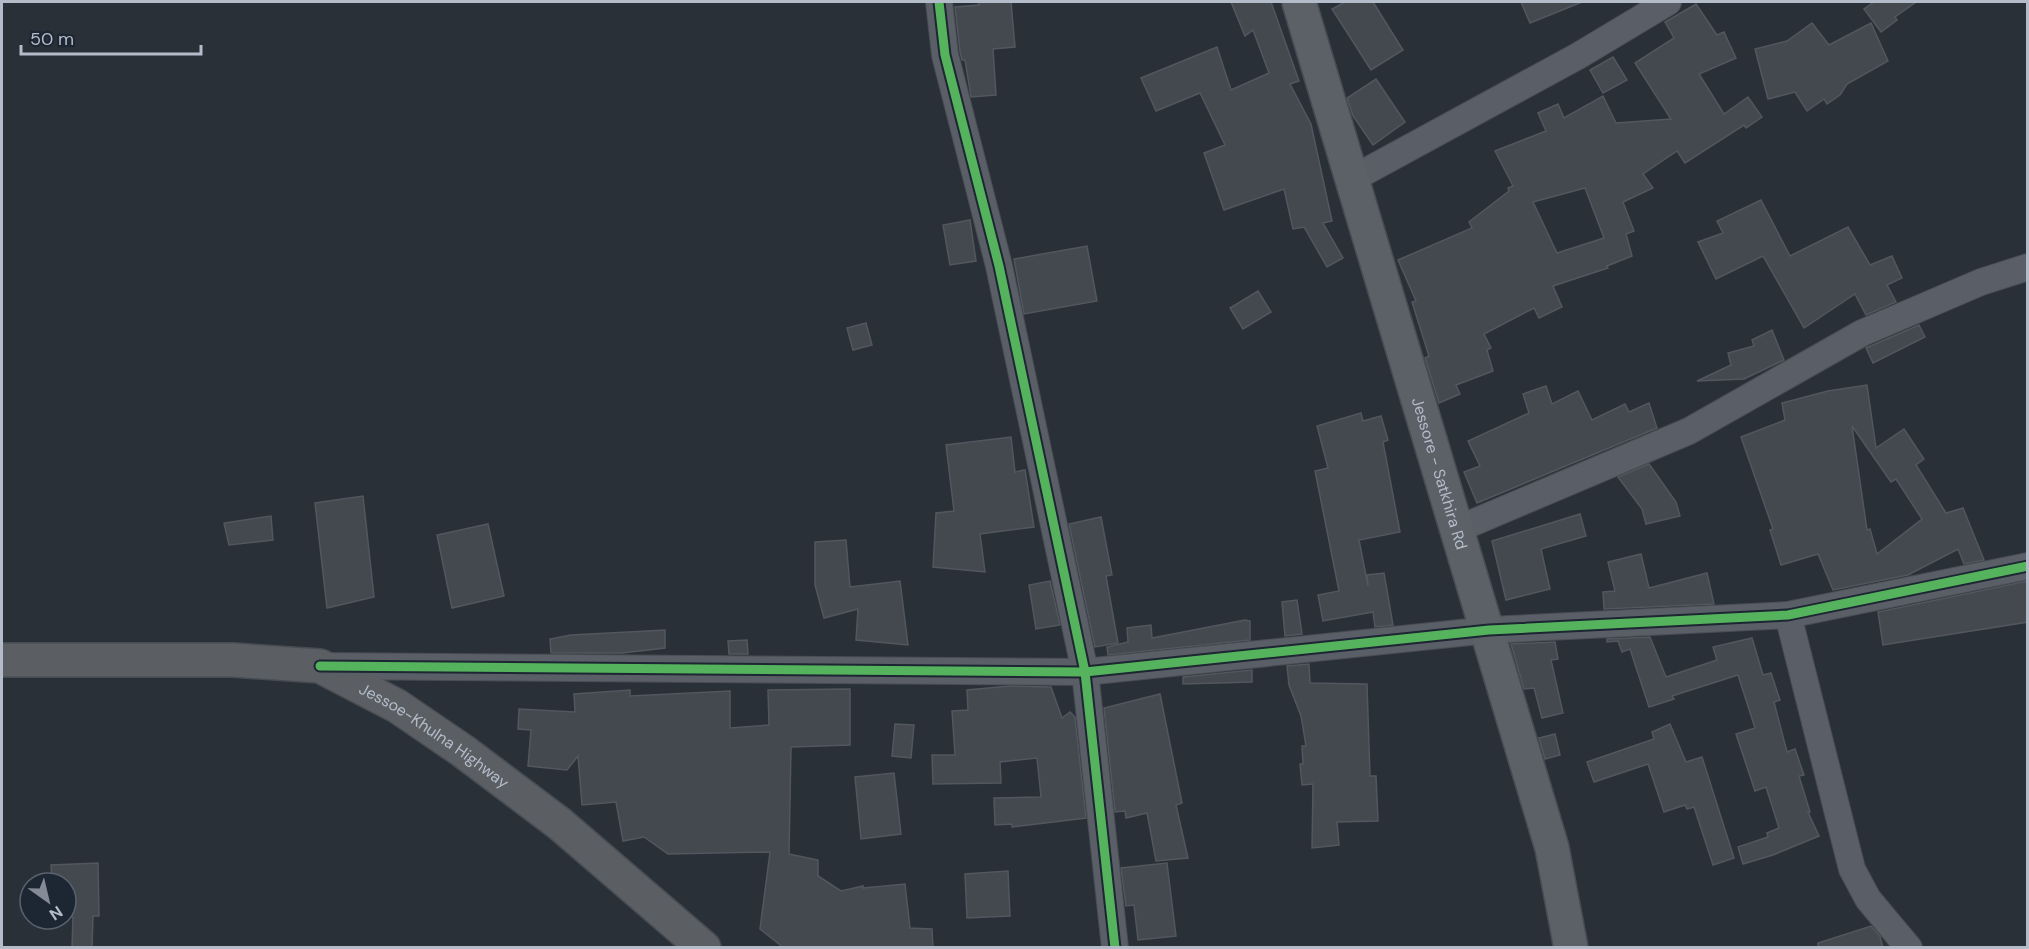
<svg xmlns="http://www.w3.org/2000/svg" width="2029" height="949" font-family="'DM Sans',sans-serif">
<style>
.building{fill:#444950;stroke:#52575f;stroke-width:1.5;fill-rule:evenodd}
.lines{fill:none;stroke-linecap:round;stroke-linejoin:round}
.minor-casing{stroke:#484c53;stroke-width:28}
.primary-casing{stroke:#484c55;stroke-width:36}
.trunk-casing{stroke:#474c53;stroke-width:36}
.minor{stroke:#5a5e66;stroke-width:26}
.primary{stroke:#5c6168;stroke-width:33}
.trunk{stroke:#5b5f64;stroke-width:33}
.cycleway-casing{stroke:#1d2633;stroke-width:13}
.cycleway{stroke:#56b35d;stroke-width:9}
.labels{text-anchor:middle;stroke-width:6;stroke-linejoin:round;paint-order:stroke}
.street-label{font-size:16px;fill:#b4bcc9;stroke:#1d2633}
</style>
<rect width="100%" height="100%" fill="#2a3038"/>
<g class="building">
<path d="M 978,2 L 1011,2 L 1015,47 L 993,49 L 996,95 L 971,97 L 965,60 L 962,60 L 960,52 L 955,7 L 979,5 Z"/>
<path d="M 1231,2 L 1271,2 L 1299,81 L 1290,84 L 1311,124 L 1332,221 L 1323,223 L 1343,258 L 1327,267 L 1304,227 L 1293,229 L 1284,189 L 1224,210 L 1204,153 L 1225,145 L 1200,93 L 1156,111 L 1141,78 L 1217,47 L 1231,90 L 1269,73 L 1253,30 L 1245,36 Z"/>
<path d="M 1345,2 L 1373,2 L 1403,50 L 1371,70 L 1332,9 Z"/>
<path d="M 1521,2 L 1582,2 L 1530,23 Z"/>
<path d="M 1874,2 L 1916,2 L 1895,17 L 1897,20 L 1881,32 L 1864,9 Z"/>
<path d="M 1696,4 L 1717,35 L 1724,32 L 1736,58 L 1699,74 L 1724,114 L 1748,97 L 1762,117 L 1746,128 L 1744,125 L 1685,163 L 1677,151 L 1643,174 L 1653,188 L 1623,202 L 1634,231 L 1626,234 L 1632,256 L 1607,266 L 1608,268 L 1553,286 L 1562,307 L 1539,318 L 1534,308 L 1484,334 L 1491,348 L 1487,350 L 1493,371 L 1456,385 L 1460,394 L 1439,403 L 1425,358 L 1429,356 L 1412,302 L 1416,301 L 1398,260 L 1472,228 L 1469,222 L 1509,191 L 1508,188 L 1513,186 L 1495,151 L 1546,131 L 1538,113 L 1558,104 L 1564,118 L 1603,96 L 1616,123 L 1671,119 L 1635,63 L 1674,38 L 1665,22 ZM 1585,188 L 1604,238 L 1557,253 L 1533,202 Z"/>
<path d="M 1812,23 L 1829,45 L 1871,23 L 1888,61 L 1847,84 L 1840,95 L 1827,104 L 1824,99 L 1807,111 L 1795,92 L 1768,99 L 1755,49 L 1787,41 Z"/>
<path d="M 1613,57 L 1627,80 L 1603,93 L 1590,70 Z"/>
<path d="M 1376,79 L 1405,122 L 1373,145 L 1353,116 L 1347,98 Z"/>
<path d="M 1761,200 L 1790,256 L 1848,227 L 1870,265 L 1892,256 L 1902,278 L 1887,285 L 1896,302 L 1866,315 L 1855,294 L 1804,328 L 1763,256 L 1716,279 L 1698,242 L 1723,233 L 1717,221 Z"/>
<path d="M 970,220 L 976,261 L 950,265 L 943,225 Z"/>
<path d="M 1087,246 L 1097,301 L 1024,314 L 1014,259 Z"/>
<path d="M 1258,291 L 1271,312 L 1243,329 L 1230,308 Z"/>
<path d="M 866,323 L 872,345 L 853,350 L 847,328 Z"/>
<path d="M 1919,325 L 1925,337 L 1873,363 L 1866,348 Z"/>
<path d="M 1772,330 L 1784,360 L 1744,379 L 1697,381 L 1731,365 L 1728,353 L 1754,346 L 1752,340 Z"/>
<path d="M 1867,385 L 1876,448 L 1904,429 L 1924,459 L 1916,465 L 1946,513 L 1963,508 L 1984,560 L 1964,564 L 1958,549 L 1908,575 L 1833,590 L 1818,554 L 1781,565 L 1770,530 L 1773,529 L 1741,437 L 1785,420 L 1782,403 L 1828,391 ZM 1852,426 L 1891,482 L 1896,479 L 1922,519 L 1877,554 L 1870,529 L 1867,530 Z"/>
<path d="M 1546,386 L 1552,404 L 1578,391 L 1592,420 L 1625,404 L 1629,412 L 1649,403 L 1657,428 L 1477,503 L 1464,472 L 1480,466 L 1468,441 L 1529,413 L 1523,394 Z"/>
<path d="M 1361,413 L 1363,421 L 1381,416 L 1388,440 L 1383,442 L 1400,532 L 1359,540 L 1368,586 L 1367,575 L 1384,573 L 1393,625 L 1375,627 L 1373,612 L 1323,621 L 1318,595 L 1339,591 L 1315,471 L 1328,468 L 1317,426 Z"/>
<path d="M 1011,437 L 1015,472 L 1025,470 L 1034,527 L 980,534 L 985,572 L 933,567 L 936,513 L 954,511 L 946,445 Z"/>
<path d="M 1649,464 L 1676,502 L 1680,516 L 1646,524 L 1642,509 L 1618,477 Z"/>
<path d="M 363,496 L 374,597 L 327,608 L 315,503 Z"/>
<path d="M 1580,514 L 1586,536 L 1541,549 L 1550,589 L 1506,600 L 1492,541 Z"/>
<path d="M 271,516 L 273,540 L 229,545 L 224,523 Z"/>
<path d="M 1101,517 L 1112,575 L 1106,576 L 1118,643 L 1095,647 L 1069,524 Z"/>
<path d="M 488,524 L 504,596 L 452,608 L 437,535 Z"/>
<path d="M 846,540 L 850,587 L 900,581 L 908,645 L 856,640 L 858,609 L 824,618 L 815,585 L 815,542 Z"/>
<path d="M 1641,554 L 1649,588 L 1707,573 L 1714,604 L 1604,609 L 1603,592 L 1615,591 L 1608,562 Z"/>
<path d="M 1050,581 L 1060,625 L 1036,629 L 1029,585 Z"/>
<path d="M 2028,581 L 2028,622 L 1883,645 L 1878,612 Z"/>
<path d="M 1297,600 L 1302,634 L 1285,636 L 1282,602 Z"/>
<path d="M 1245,620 L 1250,621 L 1250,640 L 1108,655 L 1107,647 L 1128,642 L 1127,628 L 1151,625 L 1152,638 Z"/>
<path d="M 665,630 L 665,648 L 622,653 L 551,653 L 550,639 L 571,635 Z"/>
<path d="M 1650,637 L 1666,677 L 1717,660 L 1713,647 L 1752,638 L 1763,675 L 1771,673 L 1780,700 L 1774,702 L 1787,752 L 1795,749 L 1804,775 L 1799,776 L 1810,812 L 1808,812 L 1819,836 L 1773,855 L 1743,864 L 1738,847 L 1768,837 L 1767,833 L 1779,828 L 1766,787 L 1755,791 L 1736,734 L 1755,728 L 1738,675 L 1672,696 L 1674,699 L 1649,707 L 1630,649 L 1622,652 L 1618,641 L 1607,642 L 1607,639 Z"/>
<path d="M 747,640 L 748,654 L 729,654 L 728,641 Z"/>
<path d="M 1555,642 L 1558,659 L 1551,660 L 1563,713 L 1542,718 L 1534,688 L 1524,689 L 1511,644 Z"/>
<path d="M 1309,664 L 1310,683 L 1367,684 L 1370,776 L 1376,776 L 1378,821 L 1337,822 L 1339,845 L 1312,848 L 1313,784 L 1302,785 L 1300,764 L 1303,764 L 1302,746 L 1306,746 L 1301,716 L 1289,685 L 1287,666 Z"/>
<path d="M 1252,670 L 1252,682 L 1183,684 L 1183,677 Z"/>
<path d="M 1010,686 L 1051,687 L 1062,718 L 1070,712 L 1075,717 L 1086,818 L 1012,827 L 1012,824 L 995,825 L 994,798 L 1041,797 L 1037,758 L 1000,762 L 1001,783 L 933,784 L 932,755 L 955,755 L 952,711 L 968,710 L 967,690 Z"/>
<path d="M 850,689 L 850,745 L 791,747 L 789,854 L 818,860 L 818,876 L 841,891 L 863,886 L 863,888 L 905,884 L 910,928 L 932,929 L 933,948 L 784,948 L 760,929 L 770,852 L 668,854 L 644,837 L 623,841 L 616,802 L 582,805 L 578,756 L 567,770 L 528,766 L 531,730 L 518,729 L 519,709 L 575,712 L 574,694 L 630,690 L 630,696 L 730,691 L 730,728 L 769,725 L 768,690 Z"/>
<path d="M 1160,694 L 1182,803 L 1176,805 L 1188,858 L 1156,861 L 1147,813 L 1126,818 L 1125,811 L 1115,812 L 1104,708 Z"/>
<path d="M 895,724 L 914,725 L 911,758 L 892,756 Z"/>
<path d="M 1670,724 L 1686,762 L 1702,757 L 1734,858 L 1713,865 L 1694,807 L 1687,809 L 1685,805 L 1664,812 L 1648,764 L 1594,782 L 1587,762 L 1654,739 L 1652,732 Z"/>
<path d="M 1555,734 L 1560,755 L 1545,759 L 1539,738 Z"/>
<path d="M 894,773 L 901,834 L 861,839 L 855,777 Z"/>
<path d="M 98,863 L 99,916 L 93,916 L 92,948 L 72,948 L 73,917 L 66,917 L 66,883 L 52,883 L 51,865 Z"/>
<path d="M 1167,863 L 1176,936 L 1138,940 L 1134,905 L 1126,906 L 1121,868 Z"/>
<path d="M 1008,871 L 1010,916 L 967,918 L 965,874 Z"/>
<path d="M 1871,926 L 1880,936 L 1883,948 L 1818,948 L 1818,943 Z"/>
</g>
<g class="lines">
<defs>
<g id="minor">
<path d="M 939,2 L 945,55 L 999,266 L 1085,672 L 1115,948"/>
<path d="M 1352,179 L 1578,56 L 1668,2"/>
<path d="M 1458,529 L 1689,431 L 1862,333 L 1981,282 L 2028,267"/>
<path d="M 1788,615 L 1852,869 L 1868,899 L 1909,948"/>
<path d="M 322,666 L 1085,672 L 1489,630 L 1788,615 L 2028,566"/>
</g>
<g id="primary">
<path id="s1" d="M 1299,2 L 1552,848 L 1571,948"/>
</g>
<g id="trunk">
<path id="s2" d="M 2,660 L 233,660 L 320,666 L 397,706 L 463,751 L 560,824 L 704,948"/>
</g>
</defs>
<use href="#minor" class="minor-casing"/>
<use href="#primary" class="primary-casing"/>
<use href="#trunk" class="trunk-casing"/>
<use href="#minor" class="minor"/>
<use href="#primary" class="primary"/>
<use href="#trunk" class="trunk"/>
<defs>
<g id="cycleway">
<path d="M 939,2 L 945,55 L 999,266 L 1085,672 L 1115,948"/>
<path d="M 320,666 L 1085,672 L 1489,630 L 1788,615 L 2028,566"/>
</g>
</defs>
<use href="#cycleway" class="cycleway-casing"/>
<use href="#cycleway" class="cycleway"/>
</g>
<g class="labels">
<g class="street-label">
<text dy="6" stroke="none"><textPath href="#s1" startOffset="492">Jessore - Satkhira Rd</textPath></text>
<text dy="6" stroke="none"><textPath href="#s2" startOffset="452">Jessoe-Khulna Highway</textPath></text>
</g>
</g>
<rect width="2029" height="949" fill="none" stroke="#b4bcc9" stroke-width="6"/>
<g transform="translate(48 901) rotate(146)"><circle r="28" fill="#1d2633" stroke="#59626f" stroke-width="1.5"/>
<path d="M0-4.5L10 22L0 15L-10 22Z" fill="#848b96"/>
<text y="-9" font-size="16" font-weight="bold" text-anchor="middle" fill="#b4bcc9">N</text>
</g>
<path d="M21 45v9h180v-9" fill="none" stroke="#b4bcc9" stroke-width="3"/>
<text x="30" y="45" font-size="18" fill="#b4bcc9" stroke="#1d2633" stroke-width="4.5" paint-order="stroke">50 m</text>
</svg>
